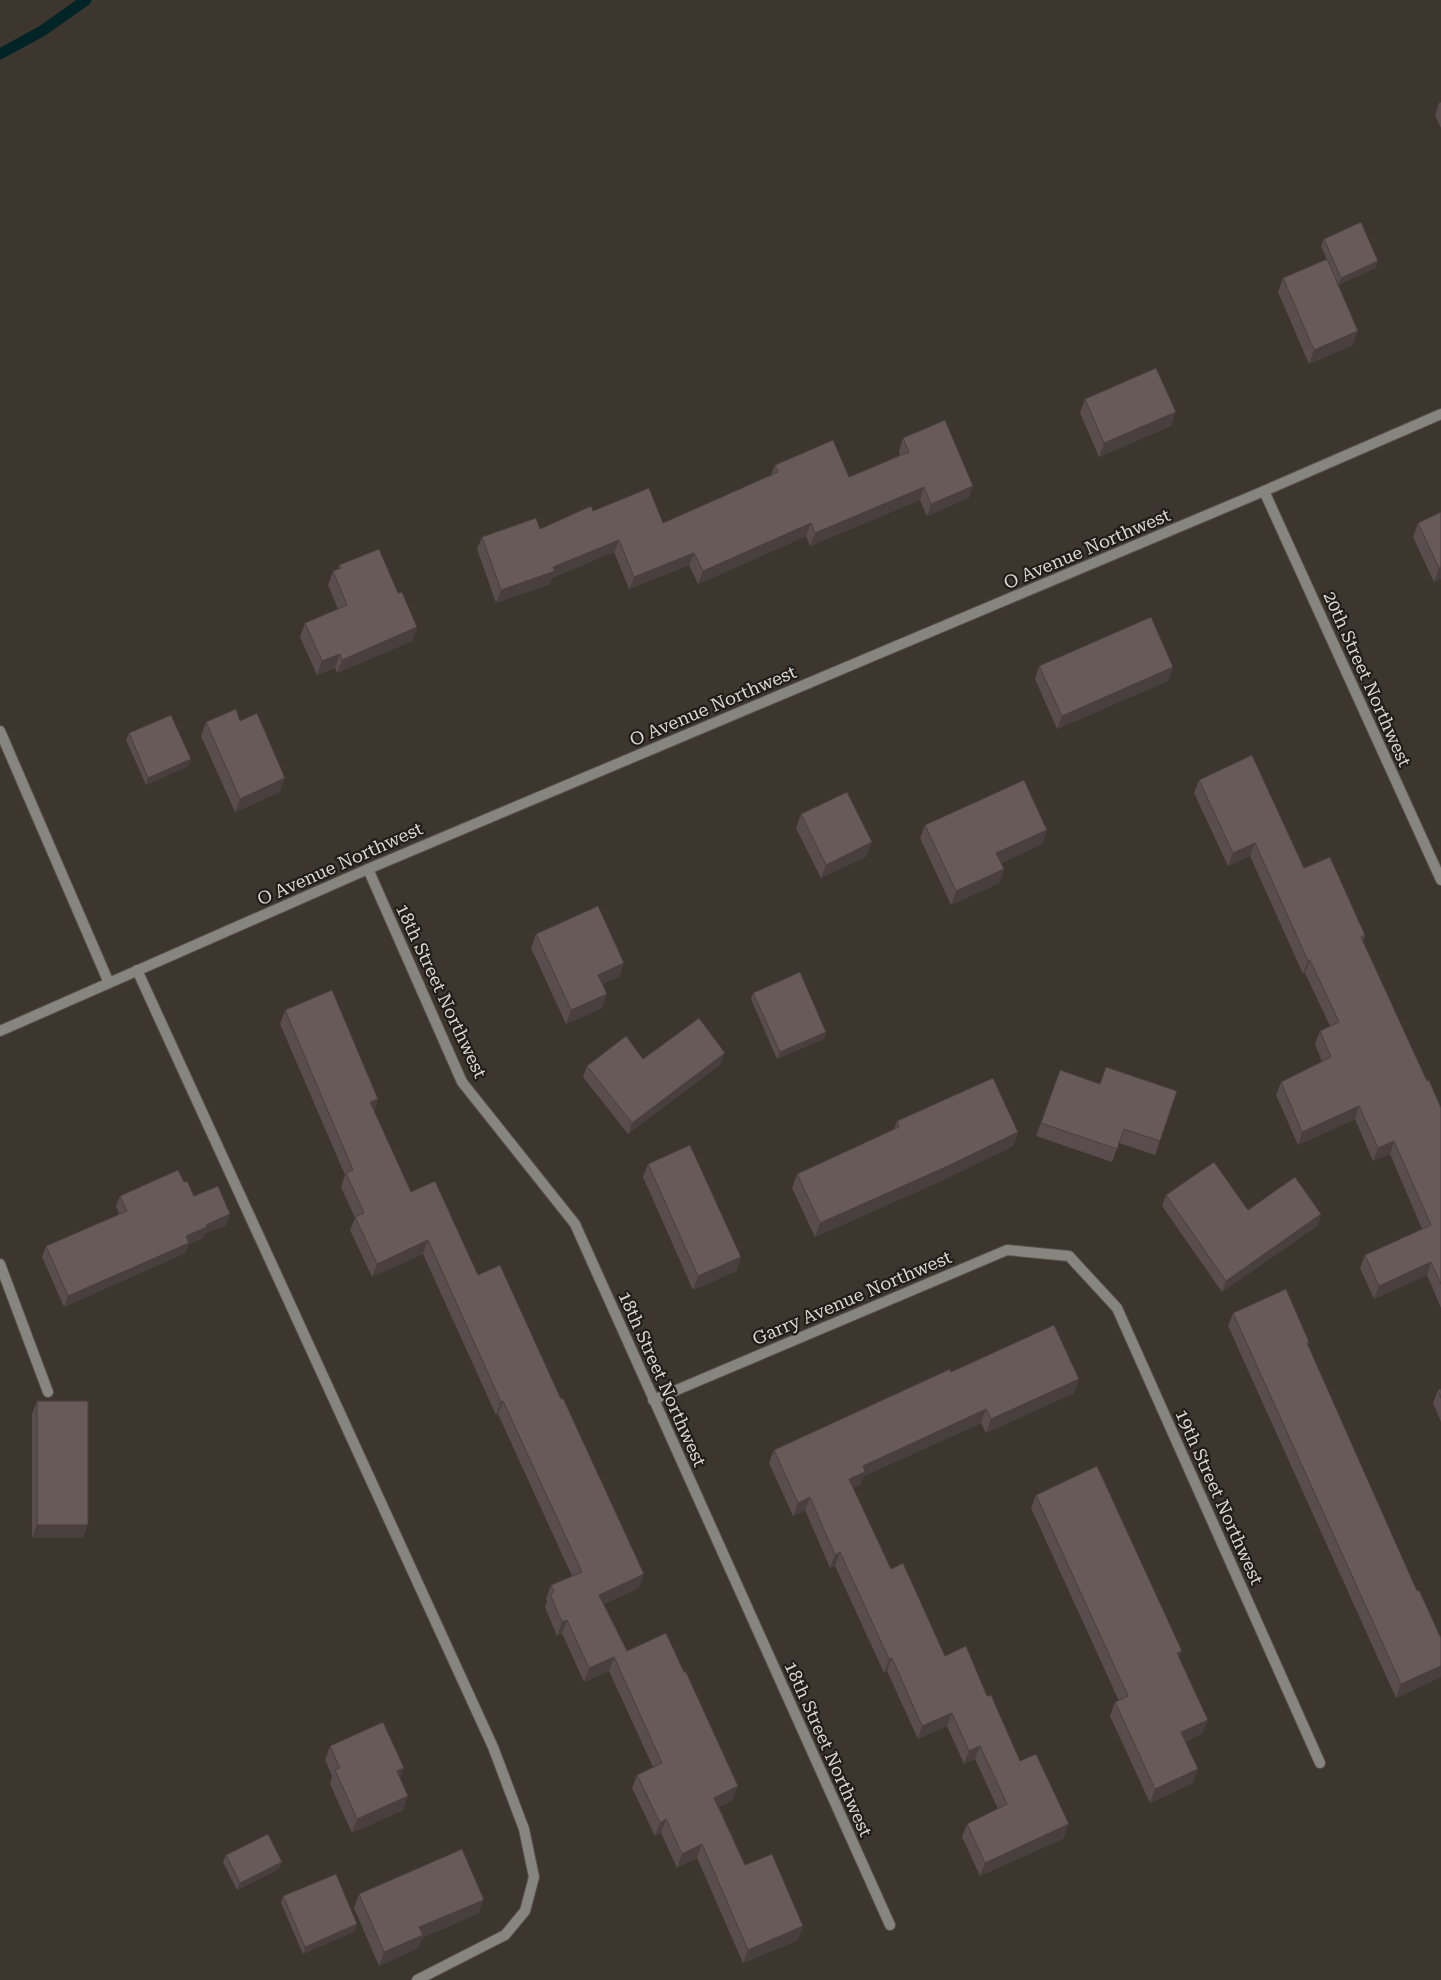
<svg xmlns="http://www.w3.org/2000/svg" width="1441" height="1980" font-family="'Roboto Serif',serif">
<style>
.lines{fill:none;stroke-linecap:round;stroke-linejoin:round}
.stream{stroke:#012526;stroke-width:11}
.service-casing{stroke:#59534c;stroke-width:12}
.minor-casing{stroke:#59534c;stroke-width:12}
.tertiary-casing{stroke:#59534c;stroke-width:12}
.service{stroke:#868580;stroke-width:10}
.minor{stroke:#868580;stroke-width:10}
.tertiary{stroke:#868580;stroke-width:10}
.wall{fill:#594d4d}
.shaded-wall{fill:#483f3e}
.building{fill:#675a59;stroke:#483f3e}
.labels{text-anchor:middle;stroke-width:4.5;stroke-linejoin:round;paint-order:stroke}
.street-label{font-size:18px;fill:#dcd8d3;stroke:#211e1a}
</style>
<rect width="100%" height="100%" fill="#3c362e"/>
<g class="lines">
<path class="stream" d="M 0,54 L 42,31 L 86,0"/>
<defs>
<g id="service">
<path d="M 0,731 L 109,983"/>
<path d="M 137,970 L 493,1747 L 524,1829 L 534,1877 L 525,1911 L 505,1935 L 417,1980"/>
<path d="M 0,1264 L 48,1392"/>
</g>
<g id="minor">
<path d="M 1264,491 L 1441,880"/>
<path d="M 368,869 L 462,1082 L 575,1224 L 890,1925"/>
<path d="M 653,1400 L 1007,1250 L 1069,1256 L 1117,1308 L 1320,1763"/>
</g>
<path id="tertiary" d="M 0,1031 L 368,869 L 1264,491 L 1441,414"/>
</defs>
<use href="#service" class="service-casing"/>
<use href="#minor" class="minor-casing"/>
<use href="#tertiary" class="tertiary-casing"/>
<use href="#service" class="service"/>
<use href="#minor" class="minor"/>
<use href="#tertiary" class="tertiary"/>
</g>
<g class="wall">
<path d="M 1441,102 L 1441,128 L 1435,115 L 1439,103 Z"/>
<path d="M 1324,239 L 1376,268 L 1338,285 L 1321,246 Z"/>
<path d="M 1283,278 L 1353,345 L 1309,364 L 1278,292 Z"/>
<path d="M 1085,399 L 1171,426 L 1099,457 L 1080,413 Z"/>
<path d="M 903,438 L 969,498 L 927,516 L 920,500 L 810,546 L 806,536 L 698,584 L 689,565 L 629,589 L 614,552 L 552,578 L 550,584 L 496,603 L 477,549 L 482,537 L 540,529 L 593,511 L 663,523 L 771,475 L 775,465 L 849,477 L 900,455 L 899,451 Z"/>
<path d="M 1441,512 L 1441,579 L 1434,582 L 1413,537 L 1418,523 Z"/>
<path d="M 339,565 L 398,593 L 417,627 L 412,641 L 337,673 L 335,668 L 317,675 L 300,637 L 305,623 L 338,609 L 328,585 L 333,571 L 338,569 Z"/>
<path d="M 1039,666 L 1173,667 L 1168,681 L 1057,729 L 1035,679 Z"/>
<path d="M 240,721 L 280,792 L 235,812 L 201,736 L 206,722 Z"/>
<path d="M 129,733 L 191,759 L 188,766 L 146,785 L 126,740 Z"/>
<path d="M 1199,780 L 1304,868 L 1365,935 L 1363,941 L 1427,1081 L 1441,1108 L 1441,1308 L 1427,1275 L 1374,1299 L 1360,1268 L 1365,1255 L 1422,1229 L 1390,1154 L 1373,1161 L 1355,1119 L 1298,1145 L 1276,1095 L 1281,1082 L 1322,1062 L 1315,1044 L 1320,1031 L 1330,1026 L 1305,973 L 1303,974 L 1250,856 L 1228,866 L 1194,793 Z"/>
<path d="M 801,814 L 867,856 L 821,878 L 796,828 Z"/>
<path d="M 925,825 L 1047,830 L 1042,844 L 1001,863 L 1004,869 L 999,883 L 951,905 L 920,838 Z"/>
<path d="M 536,934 L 624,963 L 619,977 L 602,984 L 602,1008 L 566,1024 L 531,948 Z"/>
<path d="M 753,993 L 826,1032 L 824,1039 L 777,1059 L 751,999 Z"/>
<path d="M 285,1010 L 378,1099 L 374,1111 L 411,1192 L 478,1275 L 639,1588 L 604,1604 L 627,1651 L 733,1800 L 719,1807 L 745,1865 L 803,1926 L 798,1940 L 743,1963 L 697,1858 L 677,1868 L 661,1833 L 655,1836 L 632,1788 L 637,1775 L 653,1767 L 609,1671 L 584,1682 L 562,1633 L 557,1636 L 545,1607 L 547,1601 L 546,1599 L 551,1585 L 572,1576 L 498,1414 L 496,1415 L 423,1254 L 372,1277 L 350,1230 L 355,1218 L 341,1187 L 345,1175 L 280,1024 Z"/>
<path d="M 643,1059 L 721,1064 L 628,1134 L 583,1077 L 587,1066 Z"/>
<path d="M 1060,1070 L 1100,1084 L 1177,1091 L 1155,1155 L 1119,1143 L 1112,1162 L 1036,1136 Z"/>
<path d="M 897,1121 L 1018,1132 L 1013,1146 L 943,1180 L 815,1237 L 792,1188 L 797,1174 L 894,1129 Z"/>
<path d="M 648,1164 L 741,1257 L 736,1271 L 693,1290 L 643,1177 Z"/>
<path d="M 184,1182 L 194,1196 L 226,1225 L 204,1234 L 203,1238 L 189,1244 L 185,1253 L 64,1307 L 42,1257 L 46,1246 L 119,1214 L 116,1206 L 120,1196 Z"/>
<path d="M 1166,1195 L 1248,1210 L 1321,1214 L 1317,1226 L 1222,1292 L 1162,1206 Z"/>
<path d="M 1233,1313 L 1309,1342 L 1308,1345 L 1417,1591 L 1441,1638 L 1441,1677 L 1396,1698 L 1228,1326 Z"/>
<path d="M 951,1372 L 1074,1393 L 986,1433 L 981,1423 L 864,1476 L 860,1485 L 853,1488 L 891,1569 L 945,1656 L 987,1696 L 1020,1761 L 1064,1838 L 980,1876 L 962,1837 L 967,1824 L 998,1809 L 975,1759 L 964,1764 L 947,1726 L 918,1739 L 887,1671 L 884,1673 L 835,1566 L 830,1568 L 805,1510 L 793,1516 L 769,1463 L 774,1450 Z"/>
<path d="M 1438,1390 L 1441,1398 L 1441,1422 L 1433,1403 Z"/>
<path d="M 37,1401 L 83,1538 L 32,1538 L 32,1414 Z"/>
<path d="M 1036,1495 L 1179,1658 L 1203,1733 L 1185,1742 L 1193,1783 L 1150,1803 L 1110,1716 L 1115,1702 L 1119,1701 L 1031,1508 Z"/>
<path d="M 330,1746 L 404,1768 L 400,1778 L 403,1810 L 352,1833 L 330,1784 L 332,1776 L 325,1760 Z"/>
<path d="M 226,1855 L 282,1862 L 279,1869 L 237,1890 L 223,1862 Z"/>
<path d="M 359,1894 L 479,1913 L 422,1938 L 418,1948 L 379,1966 L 354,1908 Z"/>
<path d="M 283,1896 L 355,1931 L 303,1954 L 281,1903 Z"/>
</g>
<g class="shaded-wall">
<path d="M 1378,261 L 1376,268 L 1338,285 L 1341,278 Z"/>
<path d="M 1358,331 L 1353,345 L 1309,364 L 1314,350 Z"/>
<path d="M 1176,412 L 1171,426 L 1099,457 L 1104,443 Z"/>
<path d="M 973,486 L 969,498 L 927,516 L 931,504 Z"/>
<path d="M 924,487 L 920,500 L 810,546 L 815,533 Z"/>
<path d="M 811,523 L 806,536 L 698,584 L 703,571 Z"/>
<path d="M 619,540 L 614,552 L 552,578 L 550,584 L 496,603 L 501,590 L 553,567 Z"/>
<path d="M 694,553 L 689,565 L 629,589 L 634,577 Z"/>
<path d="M 1441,567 L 1441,579 L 1434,582 L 1439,568 Z"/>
<path d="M 417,627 L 412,641 L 337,673 L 342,660 Z"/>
<path d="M 340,654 L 335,668 L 317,675 L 322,661 Z"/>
<path d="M 1173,667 L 1168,681 L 1057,729 L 1062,716 Z"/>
<path d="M 191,759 L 188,766 L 146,785 L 148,778 Z"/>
<path d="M 285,778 L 280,792 L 235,812 L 240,799 Z"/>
<path d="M 1047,830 L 1042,844 L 991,867 L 996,853 Z"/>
<path d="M 872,842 L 867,856 L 821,878 L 826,865 Z"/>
<path d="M 1255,843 L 1250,856 L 1228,866 L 1233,853 Z"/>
<path d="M 1004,869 L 999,883 L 951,905 L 956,891 Z"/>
<path d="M 1310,960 L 1305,973 L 1303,974 L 1308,961 Z"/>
<path d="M 624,963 L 619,977 L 593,988 L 598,975 Z"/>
<path d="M 607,994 L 602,1008 L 566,1024 L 571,1010 Z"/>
<path d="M 826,1032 L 824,1039 L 777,1059 L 780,1052 Z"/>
<path d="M 725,1053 L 721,1064 L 628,1134 L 632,1123 Z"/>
<path d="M 378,1099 L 373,1112 L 370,1102 Z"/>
<path d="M 1359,1106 L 1355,1119 L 1298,1145 L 1302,1132 Z"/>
<path d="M 1018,1132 L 1013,1146 L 943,1180 L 815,1237 L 820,1223 Z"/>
<path d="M 1394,1141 L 1390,1154 L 1373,1161 L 1378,1148 Z"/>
<path d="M 230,1214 L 226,1225 L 204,1234 L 203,1238 L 189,1244 L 185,1253 L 64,1307 L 68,1296 L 186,1236 L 206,1225 Z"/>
<path d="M 1321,1214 L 1317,1226 L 1222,1292 L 1226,1281 Z"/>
<path d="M 428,1240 L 423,1254 L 372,1277 L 377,1264 Z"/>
<path d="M 741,1257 L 736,1271 L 693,1290 L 698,1276 Z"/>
<path d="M 1431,1262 L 1427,1275 L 1374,1299 L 1379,1286 Z"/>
<path d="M 1079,1379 L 1074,1393 L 986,1433 L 991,1419 Z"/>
<path d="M 503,1401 L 498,1414 L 496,1415 L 501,1402 Z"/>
<path d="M 986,1409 L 981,1423 L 864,1476 L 860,1485 L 844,1492 L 849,1479 L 863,1466 Z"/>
<path d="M 810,1497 L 805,1510 L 793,1516 L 798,1503 Z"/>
<path d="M 37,1525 L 88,1525 L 83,1538 L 32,1538 Z"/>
<path d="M 840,1552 L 835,1566 L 830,1568 L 835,1555 Z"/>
<path d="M 644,1574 L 639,1588 L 594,1609 L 599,1595 Z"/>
<path d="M 567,1620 L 562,1633 L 557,1636 L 562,1622 Z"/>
<path d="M 1182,1651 L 1177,1665 L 1177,1653 Z"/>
<path d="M 614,1657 L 609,1671 L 584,1682 L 589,1668 Z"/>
<path d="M 892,1658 L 887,1671 L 884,1673 L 889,1659 Z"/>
<path d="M 1441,1666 L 1441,1677 L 1396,1698 L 1401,1684 Z"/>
<path d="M 952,1713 L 947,1726 L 918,1739 L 922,1726 Z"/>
<path d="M 1208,1720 L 1203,1733 L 1176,1746 L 1181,1732 Z"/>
<path d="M 980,1746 L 975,1759 L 964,1764 L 969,1751 Z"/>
<path d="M 404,1768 L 399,1782 L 397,1771 Z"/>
<path d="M 1198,1769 L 1193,1783 L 1150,1803 L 1155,1789 Z"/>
<path d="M 738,1786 L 733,1800 L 710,1811 L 714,1798 Z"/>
<path d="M 408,1796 L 403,1810 L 352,1833 L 357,1819 Z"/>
<path d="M 666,1819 L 661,1833 L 655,1836 L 660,1823 Z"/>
<path d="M 1069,1824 L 1064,1838 L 980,1876 L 985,1863 Z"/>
<path d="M 702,1844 L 697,1858 L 677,1868 L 682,1854 Z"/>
<path d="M 282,1862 L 279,1869 L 237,1890 L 240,1883 Z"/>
<path d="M 484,1900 L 479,1913 L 422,1938 L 418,1948 L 379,1966 L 384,1952 L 419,1927 Z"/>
<path d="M 357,1924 L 355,1931 L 303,1954 L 305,1947 Z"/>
<path d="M 803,1926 L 798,1940 L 743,1963 L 748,1950 Z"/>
</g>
<g class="building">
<path d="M 1361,222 L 1378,261 L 1341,278 L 1324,239 Z"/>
<path d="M 1327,259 L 1358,331 L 1314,350 L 1283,278 Z"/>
<path d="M 1156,368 L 1176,412 L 1104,443 L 1085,399 Z"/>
<path d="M 945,420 L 973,486 L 931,504 L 924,487 L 815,533 L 811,523 L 703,571 L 694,553 L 634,577 L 619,540 L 553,567 L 555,571 L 501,590 L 482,537 L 536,518 L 540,529 L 591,506 L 593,511 L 649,488 L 663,523 L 778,472 L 775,465 L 833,440 L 849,477 L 909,452 L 903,438 Z"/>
<path d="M 1441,512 L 1441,567 L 1439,568 L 1418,523 Z"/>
<path d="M 379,549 L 398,593 L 402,592 L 417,627 L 342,660 L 340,654 L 322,661 L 305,623 L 347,605 L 333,571 L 341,568 L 339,565 Z"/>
<path d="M 1151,617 L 1173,667 L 1062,716 L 1039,666 Z"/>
<path d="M 236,709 L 240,721 L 257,713 L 285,778 L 240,799 L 206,722 Z"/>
<path d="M 171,715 L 191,759 L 148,778 L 129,733 Z"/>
<path d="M 1252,755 L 1304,868 L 1330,857 L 1365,935 L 1361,937 L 1427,1081 L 1429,1080 L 1441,1108 L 1441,1284 L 1431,1262 L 1379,1286 L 1365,1255 L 1431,1225 L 1394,1141 L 1378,1148 L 1359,1106 L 1302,1132 L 1281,1082 L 1331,1057 L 1320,1031 L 1339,1022 L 1310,960 L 1308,961 L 1255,843 L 1233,853 L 1199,780 Z"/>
<path d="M 1024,780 L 1047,830 L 996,853 L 1004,869 L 956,891 L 925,825 Z"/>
<path d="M 847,792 L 872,842 L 826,865 L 801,814 Z"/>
<path d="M 598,906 L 624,963 L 598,975 L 607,994 L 571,1010 L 536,934 Z"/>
<path d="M 800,972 L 826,1032 L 780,1052 L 753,993 Z"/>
<path d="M 332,990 L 378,1099 L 370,1102 L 411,1192 L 435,1181 L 478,1275 L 500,1265 L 561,1399 L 563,1398 L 644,1574 L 599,1595 L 627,1651 L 666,1633 L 684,1672 L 686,1672 L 738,1786 L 714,1798 L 745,1865 L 772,1854 L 803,1926 L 748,1950 L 702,1844 L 682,1854 L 666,1819 L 660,1823 L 637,1775 L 662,1763 L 614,1657 L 589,1668 L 567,1620 L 562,1622 L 550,1594 L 554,1592 L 551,1585 L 582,1572 L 503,1401 L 501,1402 L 428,1240 L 377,1264 L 355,1217 L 364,1213 L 346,1173 L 353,1170 L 285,1010 Z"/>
<path d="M 699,1018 L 725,1053 L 632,1123 L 587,1066 L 626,1036 L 643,1059 Z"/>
<path d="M 1106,1067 L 1177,1091 L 1160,1141 L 1124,1129 L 1117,1149 L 1041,1123 L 1060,1070 L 1100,1084 Z"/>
<path d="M 993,1078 L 1018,1132 L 948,1166 L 820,1223 L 797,1174 L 899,1127 L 897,1121 Z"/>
<path d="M 690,1145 L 741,1257 L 698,1276 L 648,1164 Z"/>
<path d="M 1214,1162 L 1248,1210 L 1295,1177 L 1321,1214 L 1226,1281 L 1166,1195 Z"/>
<path d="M 178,1170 L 184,1182 L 187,1181 L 194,1196 L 218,1186 L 230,1214 L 206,1225 L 207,1227 L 186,1236 L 189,1243 L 68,1296 L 46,1246 L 127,1211 L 120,1196 Z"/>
<path d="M 1286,1289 L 1309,1342 L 1307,1343 L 1417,1591 L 1419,1590 L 1441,1638 L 1441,1666 L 1401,1684 L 1233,1313 Z"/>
<path d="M 1054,1325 L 1079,1379 L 991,1419 L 986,1409 L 863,1466 L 865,1472 L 849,1479 L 891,1569 L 903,1563 L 945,1656 L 966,1646 L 987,1696 L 991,1695 L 1020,1761 L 1036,1754 L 1069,1824 L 985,1863 L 967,1824 L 1007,1804 L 980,1746 L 969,1751 L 952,1713 L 922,1726 L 892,1658 L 889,1659 L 840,1552 L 835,1555 L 810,1497 L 798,1503 L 774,1450 L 950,1369 L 951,1372 Z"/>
<path d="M 1441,1389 L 1441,1398 L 1438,1390 Z"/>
<rect x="37" y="1401" width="51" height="124"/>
<path d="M 1097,1466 L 1182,1651 L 1177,1653 L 1208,1720 L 1181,1732 L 1198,1769 L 1155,1789 L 1115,1702 L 1128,1696 L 1036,1495 Z"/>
<path d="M 383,1722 L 404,1768 L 397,1771 L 408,1796 L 357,1819 L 335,1770 L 340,1768 L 330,1746 Z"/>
<path d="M 268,1834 L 282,1862 L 240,1883 L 226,1855 Z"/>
<path d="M 462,1849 L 484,1900 L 419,1927 L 423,1935 L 384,1952 L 359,1894 Z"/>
<path d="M 336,1874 L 357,1924 L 305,1947 L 283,1896 Z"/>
</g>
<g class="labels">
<g class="street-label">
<text transform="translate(1087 549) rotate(-23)" y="6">O Avenue Northwest</text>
<text transform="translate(1367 679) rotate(66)" y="6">20th Street Northwest</text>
<text transform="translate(713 706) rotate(-23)" y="6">O Avenue Northwest</text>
<text transform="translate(340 864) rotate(-24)" y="6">O Avenue Northwest</text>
<text transform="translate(441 991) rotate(65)" y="6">18th Street Northwest</text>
<text transform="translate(852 1298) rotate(-23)" y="6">Garry Avenue Northwest</text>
<text transform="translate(662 1379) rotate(66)" y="6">18th Street Northwest</text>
<text transform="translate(1219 1497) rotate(66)" y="6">19th Street Northwest</text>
<text transform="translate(828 1749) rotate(66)" y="6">18th Street Northwest</text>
</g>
</g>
</svg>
